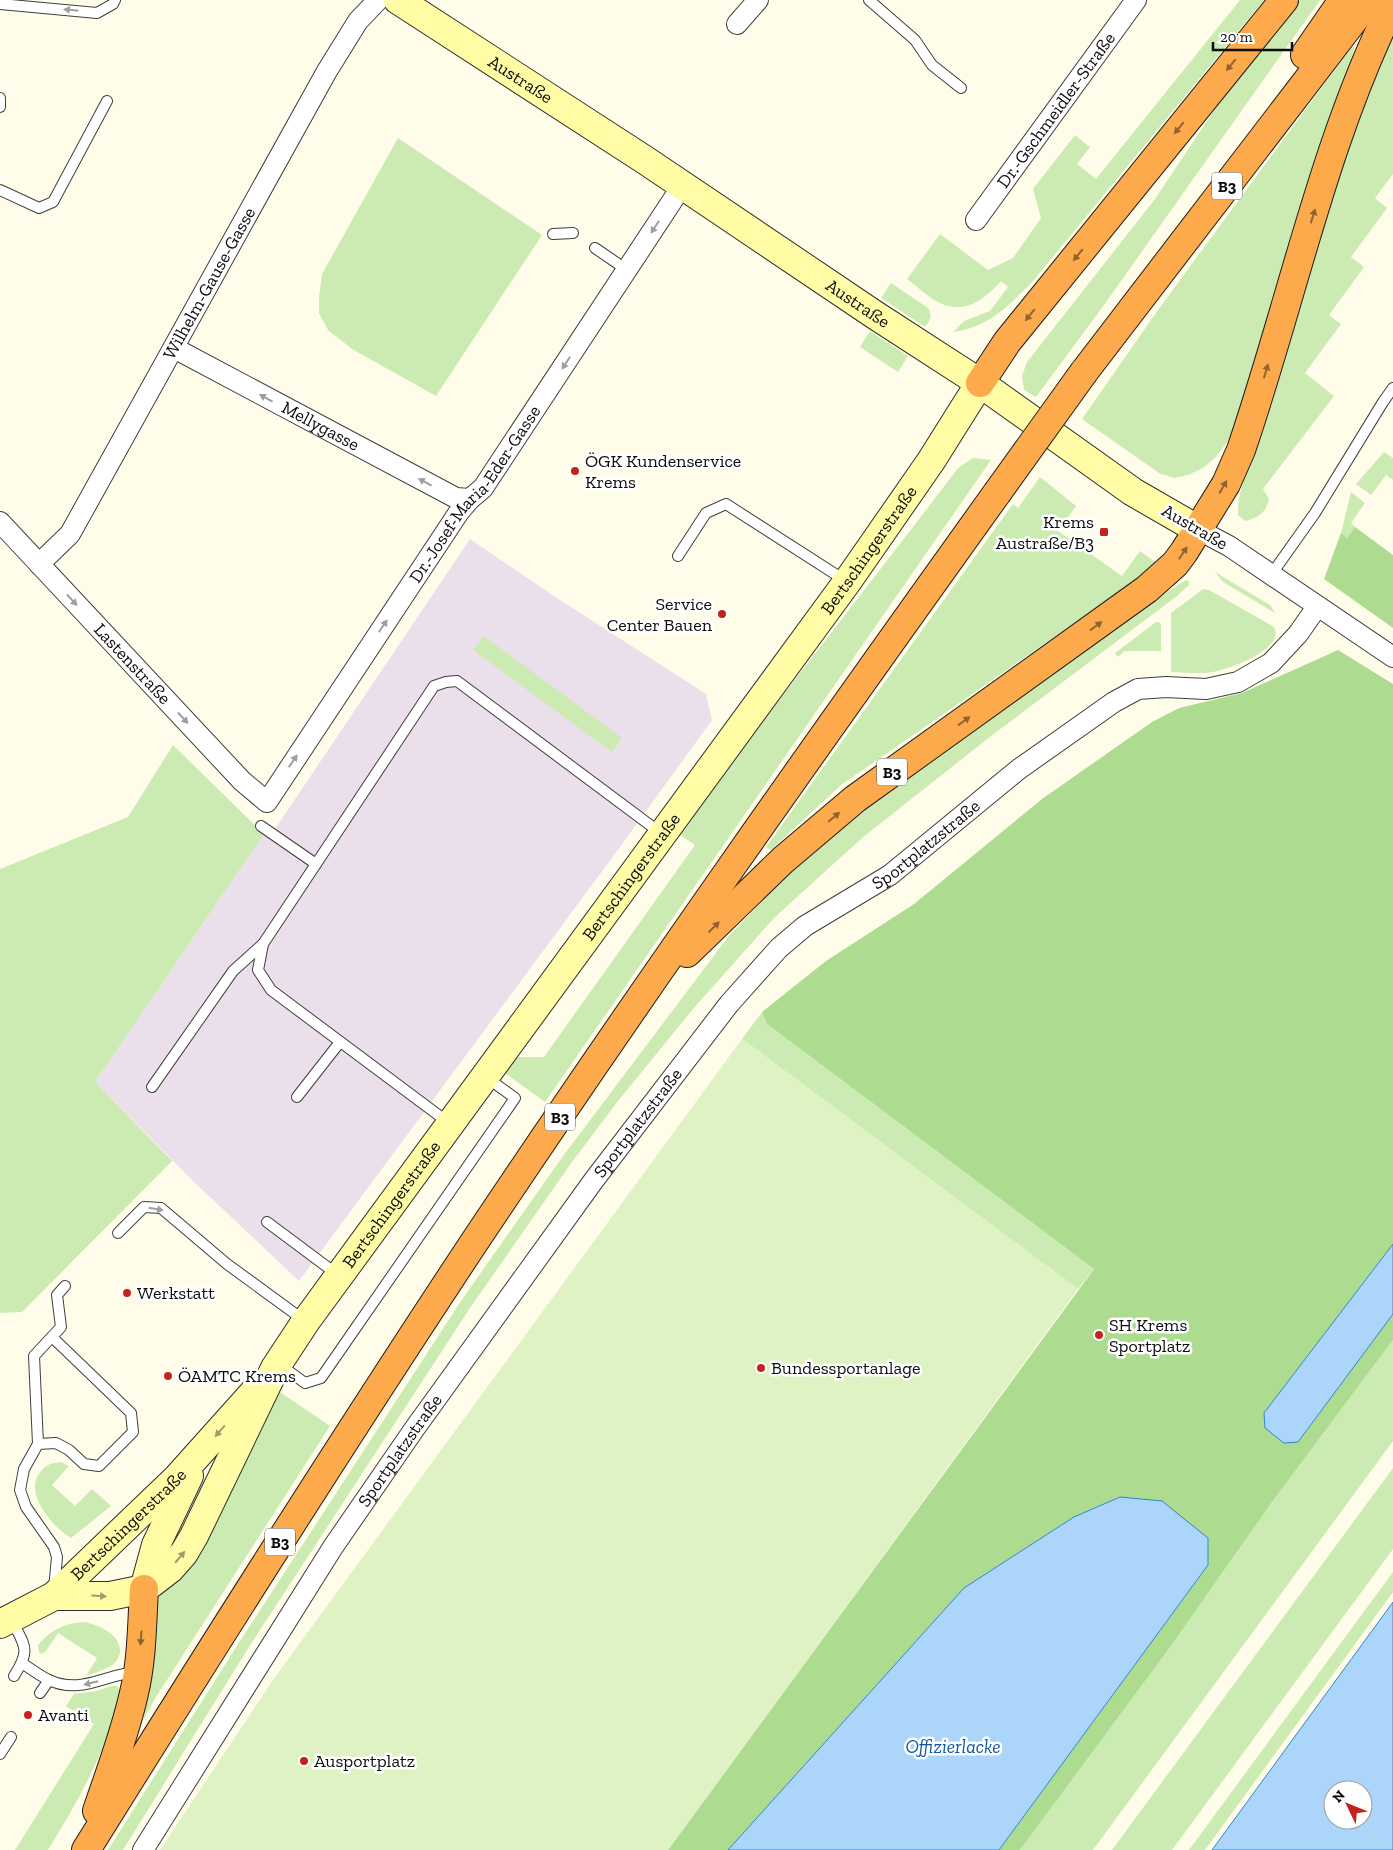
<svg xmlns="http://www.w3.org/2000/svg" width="1393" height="1850" font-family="'Zilla Slab',serif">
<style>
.industrial{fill:#ebdfeb}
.green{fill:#cbebb2}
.forest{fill:#addc91}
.pitch{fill:#def2c4}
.water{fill:#acd6f9;stroke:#2f85d4;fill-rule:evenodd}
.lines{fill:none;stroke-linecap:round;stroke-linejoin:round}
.lane-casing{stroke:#3f3f3f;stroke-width:12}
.street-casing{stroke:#3f3f3f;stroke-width:22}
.secondary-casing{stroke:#2e2e2e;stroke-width:30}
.highway-casing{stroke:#1d1d1d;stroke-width:30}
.lane{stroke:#fff;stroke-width:10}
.street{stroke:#fff;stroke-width:20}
.secondary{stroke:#fffca5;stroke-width:28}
.highway{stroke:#fcaa4b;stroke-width:28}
.highway-bridge-casing{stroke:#1d1d1d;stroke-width:30;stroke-linecap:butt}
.highway-bridge{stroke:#fcaa4b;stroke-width:28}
.oneway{fill:#9e9e9e}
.oneway2{fill:#90632f}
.oneway3{fill:#9e9c68}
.poi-dot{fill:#c2231d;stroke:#fff;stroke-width:2}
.labels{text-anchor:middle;stroke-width:5;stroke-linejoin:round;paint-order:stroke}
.shield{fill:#fff;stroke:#555;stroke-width:1}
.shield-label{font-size:16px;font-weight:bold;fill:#0c0c0c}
.street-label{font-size:18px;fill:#0c0c0c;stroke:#fff}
.poi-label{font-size:18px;fill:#0c0c0c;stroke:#fff;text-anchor:start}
.water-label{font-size:19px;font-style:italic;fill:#0f56a3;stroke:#fff}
</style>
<rect width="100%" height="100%" fill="#fffdea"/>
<path class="industrial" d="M 470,539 L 554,596 L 706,694 L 712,720 L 623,843 L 299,1281 L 192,1180 L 95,1082 L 264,834 L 268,838 L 279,823 Z"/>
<g class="green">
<path d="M 1240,0 L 1264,0 L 1034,280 C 1010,305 988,328 953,332 L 964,321 L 990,311 L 1008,287 L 1001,281 C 986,298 967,314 942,304 C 931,300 917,286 907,279 L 940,234 L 988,270 L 1013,258 L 1041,218 L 1033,189 L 1075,135 L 1090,147 L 1077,164 L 1096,179 Z"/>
<path d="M 1300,0 L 1320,0 L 1104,305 L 1036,397 L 1024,390 L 1022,376 L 1027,362 L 1155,199 L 1239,73 Z"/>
<path d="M 1393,34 L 1393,174 L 1375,198 L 1387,208 L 1351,257 L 1364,267 L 1329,315 L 1341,324 L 1305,373 L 1334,396 L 1263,489 L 1269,499 C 1266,513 1258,518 1245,521 L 1238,515 C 1237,494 1246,474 1254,454 L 1351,139 L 1386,48 Z"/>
<path d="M 1355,44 L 1351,62 L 1326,130 L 1238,417 L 1228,441 L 1215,458 L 1203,468 L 1188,475 L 1174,478 L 1159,473 L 1082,419 L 1158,310 L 1344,57 Z"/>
<path d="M 398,138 L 542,235 L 436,396 L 352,349 L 328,330 L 319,313 L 319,297 L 322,274 Z"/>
<path d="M 891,283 L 928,308 C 933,316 930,320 925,327 L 881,298 Z"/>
<path d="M 870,331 L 908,356 L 898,372 L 860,347 Z"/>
<path d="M 1384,452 L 1393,458 L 1393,480 L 1386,475 L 1371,495 L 1356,484 Z"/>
<path d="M 973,458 L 991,460 L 545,1102 L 505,1073 L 517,1057 L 544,1057 L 695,845 L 679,834 C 769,710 865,591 958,468 Z"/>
<path d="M 1040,477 L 1076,506 L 1058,531 L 1122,576 L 1140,551 L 1155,562 L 1146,573 L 1135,581 L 841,785 L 771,850 L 766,847 L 1013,504 L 1018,508 Z"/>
<path d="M 1351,492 L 1365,503 L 1351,523 L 1355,527 L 1347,538 L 1341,533 Z"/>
<path d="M 1215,572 L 1270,605 L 1275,613 L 1223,582 Z"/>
<path d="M 1186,580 L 1189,581 L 1189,585 L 1177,596 L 991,736 L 862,838 L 775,917 L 693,1009 L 618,1101 L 572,1162 L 470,1308 L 249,1647 L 123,1850 L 108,1850 L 240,1641 L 461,1301 L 563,1156 L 728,937 L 791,871 L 864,811 L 1167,592 Z"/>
<path d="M 1203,589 L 1209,590 L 1274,627 C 1287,650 1222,672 1206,673 C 1195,674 1182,672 1171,672 L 1171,613 Z"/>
<path d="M 1156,622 L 1159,622 L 1161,625 L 1161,651 L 1125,651 L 1118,657 L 1115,653 Z"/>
<path d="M 484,636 L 622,738 L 612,752 L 473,650 Z"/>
<path d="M 173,745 L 264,834 L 95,1082 L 172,1161 L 22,1312 L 0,1313 L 0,869 L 128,817 Z"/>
<path d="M 762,1012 L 767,1024 L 1094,1269 L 1078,1289 L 742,1039 Z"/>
<path d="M 1393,1340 L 1393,1441 L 1093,1850 L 1020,1850 L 1171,1646 L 1272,1502 Z"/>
<path d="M 280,1392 L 330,1426 L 156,1697 L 143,1720 L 153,1673 L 156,1605 L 161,1593 L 175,1583 L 189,1569 L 205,1542 L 239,1469 Z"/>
<path d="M 61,1462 L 69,1466 L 52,1485 L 75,1506 L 92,1489 L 111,1506 L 71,1538 C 52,1527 22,1492 41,1471 C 47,1464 52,1463 61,1462 Z"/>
<path d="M 1393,1468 L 1393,1549 L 1172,1850 L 1112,1850 Z"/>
<path d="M 1393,1572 L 1393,1592 L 1205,1850 L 1189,1850 Z"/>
<path d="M 86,1622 C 99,1626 121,1634 120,1652 C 119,1657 117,1662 112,1665 C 105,1670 94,1673 86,1676 L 97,1658 L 58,1633 L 46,1651 L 42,1654 L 39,1652 L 38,1645 C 52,1629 65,1623 86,1622 Z"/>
<path d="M 111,1686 L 117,1686 L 121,1691 C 108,1748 79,1800 48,1850 L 15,1850 L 94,1724 L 66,1706 L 74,1694 L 96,1691 Z"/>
</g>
<g class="forest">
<path d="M 1355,527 L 1393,555 L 1393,628 L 1324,579 L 1341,533 L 1347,538 Z"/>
<path d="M 1338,650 L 1393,684 L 1393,1244 L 1264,1413 L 1265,1428 L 1298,1442 L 1393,1314 L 1393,1340 L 1272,1502 L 1171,1646 L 1020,1850 L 999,1850 L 1208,1565 L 1120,1497 L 1074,1517 L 964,1588 L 728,1850 L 668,1850 L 1094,1269 L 767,1024 L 762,1012 L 826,961 L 914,904 L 1042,799 L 1152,722 L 1179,708 L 1242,693 Z"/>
</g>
<path class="pitch" d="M 742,1039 L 1078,1289 L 668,1850 L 160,1850 L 275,1677 Z"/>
<g class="water">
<path d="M 1393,1244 L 1393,1314 L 1298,1442 L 1284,1443 L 1265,1428 L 1264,1413 Z"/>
<path d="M 1120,1497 L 1162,1501 L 1208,1538 L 1208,1565 L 999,1850 L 728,1850 L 964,1588 L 1074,1517 Z"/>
<path d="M 1393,1602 L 1393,1850 L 1212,1850 ZM 1333,1790 L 1363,1790 L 1363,1820 L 1333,1820 Z"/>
</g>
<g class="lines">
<defs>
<g id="lane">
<path d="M 869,0 L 915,40 L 932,65 L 961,88"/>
<path d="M 0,4 L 97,13 L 113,4 L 115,0"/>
<path d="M 0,98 L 0,107"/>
<path d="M 0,190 L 39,208 L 53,202 L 107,101"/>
<path d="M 553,234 L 573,233"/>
<path d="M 595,248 L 627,270"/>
<path d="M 678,556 L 706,513 L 726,504 L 846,581"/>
<path d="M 1271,575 L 1315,513 L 1383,402 L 1393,388"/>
<path d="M 261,826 L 316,864"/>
<path d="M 152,1087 L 233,971 L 263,944"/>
<path d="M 297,1097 L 340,1042"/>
<path d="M 449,1123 L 271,990 L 258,970 L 263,944 L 434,686 L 446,682 L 457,681 L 662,834"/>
<path d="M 267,1222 L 338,1275"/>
<path d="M 118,1233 L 144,1207 L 161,1208 L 227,1264 L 305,1321"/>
<path d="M 279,1364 L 305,1383 L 321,1378 L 515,1098 L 486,1077"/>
<path d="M 38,1444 L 56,1443 L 69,1450 L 84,1464 L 99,1466 L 133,1432 L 131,1413 L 52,1337"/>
<path d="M 54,1589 L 57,1557 L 54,1547 L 26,1507 L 20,1490 L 24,1469 L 38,1444 L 34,1356 L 61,1327 L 57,1295 L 65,1286"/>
<path d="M 11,1618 C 24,1646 32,1648 14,1676"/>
<path d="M 22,1663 C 31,1669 40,1676 49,1680 C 81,1695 105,1674 137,1672"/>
<path d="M 40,1693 L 49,1680"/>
<path d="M 0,1754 L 11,1737"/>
</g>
<g id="street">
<path d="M 737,24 L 758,0"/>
<path id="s1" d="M 976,220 L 1136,0"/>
<path id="s2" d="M 174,348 L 456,498 L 470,499"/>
<path id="s3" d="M 0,522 L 242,781 L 267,802 L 459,512 L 470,499 L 483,488 L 682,186"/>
<path d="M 1197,529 L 1229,546 L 1393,657"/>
<path id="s4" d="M 39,564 L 70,534 L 327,71 L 358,21 L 378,0"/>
<path id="s5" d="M 143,1850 L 333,1547 L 415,1428 L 594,1180 L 729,1004 L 779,948 L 805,926 L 890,875 L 1019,769 L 1114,702 L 1138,689 L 1166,687 L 1206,689 L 1238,682 L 1271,663 L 1298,634 L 1317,607"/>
</g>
<g id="secondary">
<path id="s6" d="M 398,0 L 645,160 L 875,315 L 980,383 L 1133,492 L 1197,529"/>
<path d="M 144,1589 L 156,1545 L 189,1476"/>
<path id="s7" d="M 54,1596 L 110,1596 L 144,1589 L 170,1569 L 184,1553 L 194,1536 L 275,1368 L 306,1321 L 847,582 L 931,461 L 980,383"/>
<path id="s8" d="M 0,1624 L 54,1596 L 177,1478 L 255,1391"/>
</g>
<g id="highway">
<path d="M 1305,55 L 1343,0"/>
<path d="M 1084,372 L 1369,0"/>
<path d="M 980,383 L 1007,342 L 1284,0"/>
<path d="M 687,953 L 783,860 L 855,799 L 1147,589 L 1175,564 L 1184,552 L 1226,484 L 1241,450 C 1292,301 1323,144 1393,3"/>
<path d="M 97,1811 C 110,1772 125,1734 134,1693 C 142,1660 142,1624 144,1589"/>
<path d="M 86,1850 C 213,1646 342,1442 475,1241 C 644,988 820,740 997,493"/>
</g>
</defs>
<use href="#lane" class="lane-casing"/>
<use href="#street" class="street-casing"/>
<use href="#secondary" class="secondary-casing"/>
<use href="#highway" class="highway-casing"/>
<use href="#lane" class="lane"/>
<use href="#street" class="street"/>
<use href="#secondary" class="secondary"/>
<use href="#highway" class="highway"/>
<defs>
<path id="highway-bridge" d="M 997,493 L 1084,372"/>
</defs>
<use href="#highway-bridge" class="highway-bridge-casing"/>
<use href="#highway-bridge" class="highway-bridge"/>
</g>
<defs><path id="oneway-solid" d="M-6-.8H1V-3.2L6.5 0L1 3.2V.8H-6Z" transform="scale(1.25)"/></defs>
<g class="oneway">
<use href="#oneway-solid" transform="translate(71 10) rotate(-174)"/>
<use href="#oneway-solid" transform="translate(655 227) rotate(123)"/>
<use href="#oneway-solid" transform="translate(566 363) rotate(123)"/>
<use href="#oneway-solid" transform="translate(266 398) rotate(-151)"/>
<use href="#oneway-solid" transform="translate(425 482) rotate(-152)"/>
<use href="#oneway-solid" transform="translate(72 600) rotate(47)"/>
<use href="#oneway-solid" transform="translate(383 626) rotate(-56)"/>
<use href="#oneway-solid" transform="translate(183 718) rotate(47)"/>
<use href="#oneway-solid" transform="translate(293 761) rotate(-56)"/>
<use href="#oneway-solid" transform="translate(156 1209) rotate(10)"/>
<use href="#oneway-solid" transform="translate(91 1683) rotate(166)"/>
</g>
<g class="oneway2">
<use href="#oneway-solid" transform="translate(1231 65) rotate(129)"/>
<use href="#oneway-solid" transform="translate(1179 128) rotate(129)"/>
<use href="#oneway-solid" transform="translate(1313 216) rotate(-73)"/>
<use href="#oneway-solid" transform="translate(1078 255) rotate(129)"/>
<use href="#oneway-solid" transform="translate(1030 315) rotate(129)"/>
<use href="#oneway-solid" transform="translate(1266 371) rotate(-73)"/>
<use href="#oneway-solid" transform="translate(1223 487) rotate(-60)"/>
<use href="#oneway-solid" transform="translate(1183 553) rotate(-56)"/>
<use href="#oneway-solid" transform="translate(1096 626) rotate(-36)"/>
<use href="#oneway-solid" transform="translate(964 721) rotate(-36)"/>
<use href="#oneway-solid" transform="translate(834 817) rotate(-40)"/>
<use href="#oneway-solid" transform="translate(714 927) rotate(-44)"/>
<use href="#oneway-solid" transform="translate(141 1638) rotate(94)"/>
</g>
<g class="oneway3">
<use href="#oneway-solid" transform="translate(220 1431) rotate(131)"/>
<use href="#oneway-solid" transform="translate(180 1557) rotate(-50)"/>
<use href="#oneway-solid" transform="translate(99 1596) rotate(3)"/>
</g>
<g class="poi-dot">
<circle cx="575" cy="471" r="5"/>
<rect x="1099" y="527" width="10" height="10" rx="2.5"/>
<circle cx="722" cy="614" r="5"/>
<circle cx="127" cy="1293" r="5"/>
<circle cx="1099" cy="1335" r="5"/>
<circle cx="761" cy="1368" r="5"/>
<circle cx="168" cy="1376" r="5"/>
<circle cx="28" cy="1715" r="5"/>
<circle cx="304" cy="1761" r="5"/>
</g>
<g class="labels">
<g class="shield">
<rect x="1212" y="172.5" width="30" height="27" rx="4"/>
<rect x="877" y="758.5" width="30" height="27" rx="4"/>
<rect x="545" y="1103.5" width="30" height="27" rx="4"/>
<rect x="265" y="1528.5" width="30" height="27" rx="4"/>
</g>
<g class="shield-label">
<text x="1227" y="192">B3</text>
<text x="892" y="778">B3</text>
<text x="560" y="1123">B3</text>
<text x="280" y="1548">B3</text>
</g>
<g class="street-label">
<text dy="6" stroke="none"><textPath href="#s6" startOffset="146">Austraße</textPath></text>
<text dy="6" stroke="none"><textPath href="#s1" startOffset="136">Dr.-Gschmeidler-Straße</textPath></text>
<text dy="6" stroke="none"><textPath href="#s4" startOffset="330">Wilhelm-Gause-Gasse</textPath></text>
<text dy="6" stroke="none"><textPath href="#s6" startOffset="551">Austraße</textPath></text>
<text dy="6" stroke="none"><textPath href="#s2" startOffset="166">Mellygasse</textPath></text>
<text dy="6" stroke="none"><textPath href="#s3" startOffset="759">Dr.-Josef-Maria-Eder-Gasse</textPath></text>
<text transform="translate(1195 527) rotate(30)" y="6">Austraße</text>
<text dy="6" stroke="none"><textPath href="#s7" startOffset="1362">Bertschingerstraße</textPath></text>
<text dy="6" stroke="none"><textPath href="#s3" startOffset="194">Lastenstraße</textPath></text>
<text dy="6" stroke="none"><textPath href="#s5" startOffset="1285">Sportplatzstraße</textPath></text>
<text dy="6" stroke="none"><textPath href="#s7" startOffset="958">Bertschingerstraße</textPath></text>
<text dy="6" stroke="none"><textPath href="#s5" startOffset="880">Sportplatzstraße</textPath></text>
<text dy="6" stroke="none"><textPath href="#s7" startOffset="552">Bertschingerstraße</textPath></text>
<text dy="6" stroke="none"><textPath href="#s5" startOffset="475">Sportplatzstraße</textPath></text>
<text dy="6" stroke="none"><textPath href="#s8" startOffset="164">Bertschingerstraße</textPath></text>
</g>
<g class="poi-label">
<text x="585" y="467">ÖGK Kundenservice<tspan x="585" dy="21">Krems</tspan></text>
<text x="1094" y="528" text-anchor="end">Krems<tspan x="1094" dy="21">Austraße/B3</tspan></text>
<text x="712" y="610" text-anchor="end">Service<tspan x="712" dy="21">Center Bauen</tspan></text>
<text x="137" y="1299">Werkstatt</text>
<text x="1109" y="1331">SH Krems<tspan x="1109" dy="21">Sportplatz</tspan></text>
<text x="771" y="1374">Bundessportanlage</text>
<text x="178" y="1382">ÖAMTC Krems</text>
<text x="38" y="1721">Avanti</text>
<text x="314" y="1767">Ausportplatz</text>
</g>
<g class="water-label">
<text x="953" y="1753">Offizierlacke</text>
</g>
</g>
<g transform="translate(1348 1805) rotate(313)"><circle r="24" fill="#ffffff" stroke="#9e9e9e"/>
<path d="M0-4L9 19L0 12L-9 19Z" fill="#c2231d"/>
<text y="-8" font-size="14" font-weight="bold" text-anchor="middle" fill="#0c0c0c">N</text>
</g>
<path d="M1213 42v8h79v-8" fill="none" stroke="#0c0c0c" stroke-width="2.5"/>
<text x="1220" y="42" font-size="15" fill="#0c0c0c" stroke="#ffffff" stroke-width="4" paint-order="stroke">20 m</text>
</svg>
